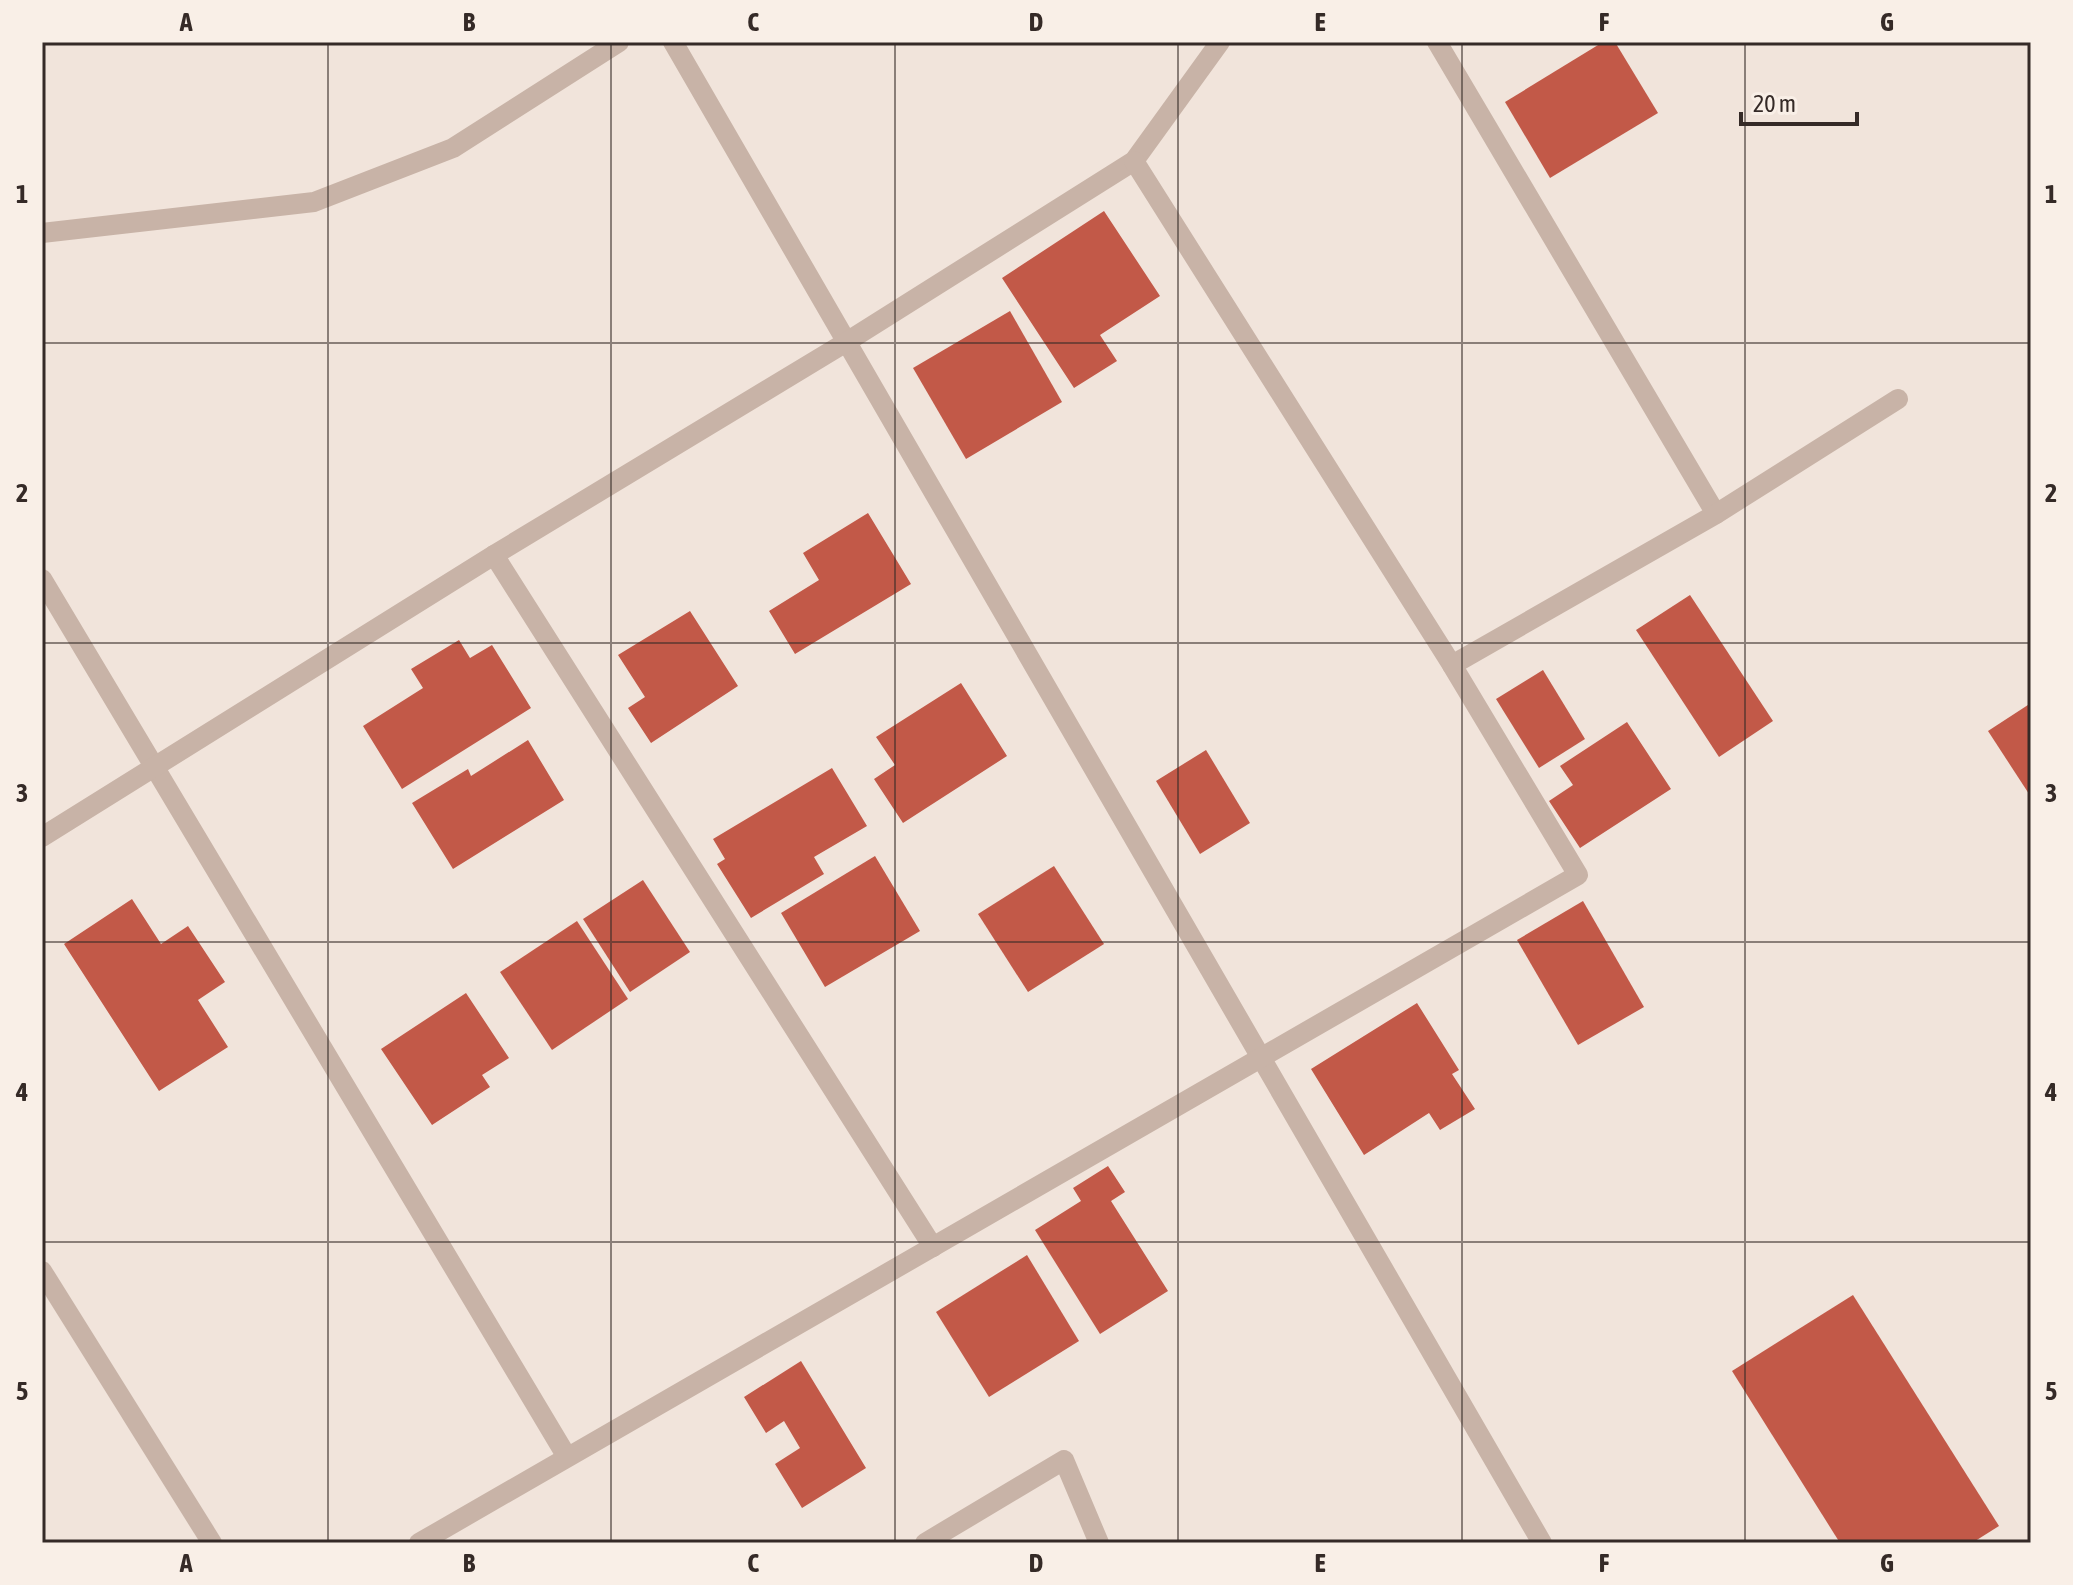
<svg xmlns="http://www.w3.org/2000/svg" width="2073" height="1585" font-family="'Asap Condensed',sans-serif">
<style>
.building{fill:#c25948}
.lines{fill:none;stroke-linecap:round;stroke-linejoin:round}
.street{stroke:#c8b3a7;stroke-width:20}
.grid{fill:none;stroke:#352a27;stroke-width:2;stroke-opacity:0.55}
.neatline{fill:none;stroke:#352a27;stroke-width:3}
.grid-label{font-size:26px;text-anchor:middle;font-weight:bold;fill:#352a27}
</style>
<rect width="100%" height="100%" fill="#f1e4db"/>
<g class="building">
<path d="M 1603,42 L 1615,42 L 1658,113 L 1550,178 L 1505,102 Z"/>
<path d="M 1104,211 L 1160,296 L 1100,335 L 1117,361 L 1074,388 L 1002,278 Z"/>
<path d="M 1010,311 L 1062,402 L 966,459 L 913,368 Z"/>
<path d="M 868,513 L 911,584 L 795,654 L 769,611 L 819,580 L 803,553 Z"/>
<path d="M 1690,595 L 1773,721 L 1719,757 L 1636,630 Z"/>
<path d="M 690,611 L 738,686 L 651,743 L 628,708 L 645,697 L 618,655 Z"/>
<path d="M 459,640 L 470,658 L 492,645 L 531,708 L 402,789 L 363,726 L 423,688 L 411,669 Z"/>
<path d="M 1543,670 L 1585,739 L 1539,768 L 1496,699 Z"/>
<path d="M 961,683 L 1007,756 L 903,823 L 874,779 L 895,765 L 876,737 Z"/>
<path d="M 2031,703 L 2031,797 L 1988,731 Z"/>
<path d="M 1627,722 L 1671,789 L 1580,848 L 1549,801 L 1573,785 L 1560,766 Z"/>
<path d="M 528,740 L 564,800 L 453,869 L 412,803 L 468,769 L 471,776 Z"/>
<path d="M 1206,750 L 1250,823 L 1200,854 L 1156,781 Z"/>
<path d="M 832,768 L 867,826 L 814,857 L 824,874 L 751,918 L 717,864 L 725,859 L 713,839 Z"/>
<path d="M 875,856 L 920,931 L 825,987 L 781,913 Z"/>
<path d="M 1054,866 L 1104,944 L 1028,992 L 978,914 Z"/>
<path d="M 643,880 L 690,952 L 630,992 L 583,919 Z"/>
<path d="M 132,899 L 161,944 L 188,926 L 225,982 L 198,1000 L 228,1047 L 159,1091 L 64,944 Z"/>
<path d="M 1583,901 L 1644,1007 L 1578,1045 L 1517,940 Z"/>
<path d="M 577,921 L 628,999 L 552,1050 L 500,972 Z"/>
<path d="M 466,993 L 509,1058 L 482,1075 L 490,1087 L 432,1125 L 381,1049 Z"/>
<path d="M 1417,1003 L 1459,1070 L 1452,1074 L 1475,1109 L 1440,1130 L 1429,1113 L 1364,1155 L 1311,1069 Z"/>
<path d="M 1108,1166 L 1125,1192 L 1111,1201 L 1168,1291 L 1100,1334 L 1035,1230 L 1081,1201 L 1073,1188 Z"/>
<path d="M 1027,1255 L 1079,1341 L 989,1397 L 936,1312 Z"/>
<path d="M 1853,1295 L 1999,1526 L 1972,1543 L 1840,1543 L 1732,1371 Z"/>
<path d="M 801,1361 L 866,1468 L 802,1508 L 775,1464 L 800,1448 L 784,1421 L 766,1433 L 744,1397 Z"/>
</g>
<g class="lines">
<g class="street">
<path d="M 673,42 L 1542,1543"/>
<path d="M 1437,42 L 1716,514"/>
<path d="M 42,233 L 314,202 L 453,148 L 619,42"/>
<path d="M 494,555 L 933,1247"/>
<path d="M 42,579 L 567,1457"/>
<path d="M 1452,665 L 1716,514 L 1898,399"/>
<path d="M 42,837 L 494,555 L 848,341 L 1134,161 L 1220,42"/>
<path d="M 42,1271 L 212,1543"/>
<path d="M 419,1543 L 1578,875 L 1452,665 L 1134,161"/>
<path d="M 925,1543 L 1064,1460 L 1099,1543"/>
</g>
</g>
<path class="grid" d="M 328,42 L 328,1543M 611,42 L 611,1543M 895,42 L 895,1543M 1178,42 L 1178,1543M 1462,42 L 1462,1543M 1745,42 L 1745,1543M 42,343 L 2031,343M 42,643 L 2031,643M 42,942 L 2031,942M 42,1242 L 2031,1242"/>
<rect width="2073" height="1585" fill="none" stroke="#f9efe7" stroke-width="88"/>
<path d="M1741 112v12h116v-12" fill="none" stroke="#352a27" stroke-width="4"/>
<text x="1753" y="112" font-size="24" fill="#352a27" stroke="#f9efe7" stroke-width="6" paint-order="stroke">20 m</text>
<rect x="44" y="44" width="1985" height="1497" class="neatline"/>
<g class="grid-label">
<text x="186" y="31">A</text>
<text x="469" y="31">B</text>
<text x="753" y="31">C</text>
<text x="1036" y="31">D</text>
<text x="1320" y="31">E</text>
<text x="1604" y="31">F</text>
<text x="1887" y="31">G</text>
<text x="22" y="203">1</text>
<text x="2051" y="203">1</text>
<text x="22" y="502">2</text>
<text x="2051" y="502">2</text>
<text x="22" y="802">3</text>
<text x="2051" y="802">3</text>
<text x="22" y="1101">4</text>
<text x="2051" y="1101">4</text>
<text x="22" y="1400">5</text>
<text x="2051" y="1400">5</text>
<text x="186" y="1572">A</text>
<text x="469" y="1572">B</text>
<text x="753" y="1572">C</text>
<text x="1036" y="1572">D</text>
<text x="1320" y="1572">E</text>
<text x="1604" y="1572">F</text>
<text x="1887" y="1572">G</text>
</g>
</svg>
